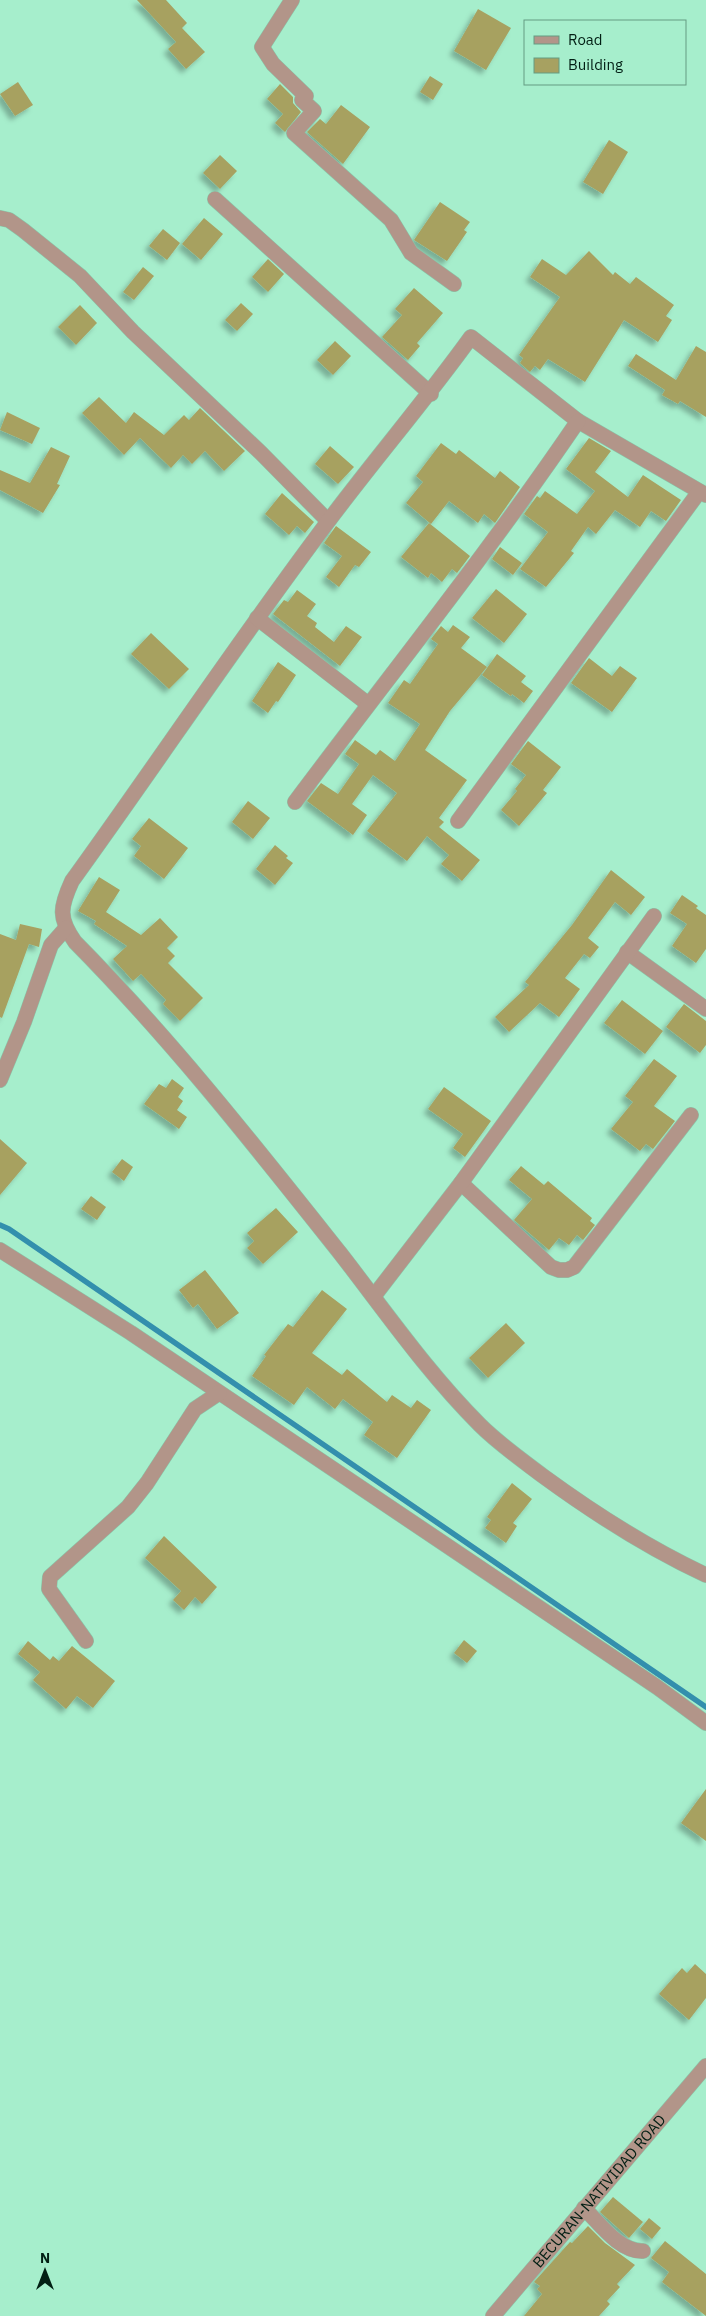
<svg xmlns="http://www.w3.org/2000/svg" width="706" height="2316" font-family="'IBM Plex Sans',sans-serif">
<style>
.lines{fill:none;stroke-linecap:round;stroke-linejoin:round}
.stream{stroke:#338fad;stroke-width:5.5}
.building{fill:#a7a161;filter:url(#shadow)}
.minor-casing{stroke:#88c9ab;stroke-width:16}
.tertiary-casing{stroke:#88c9ab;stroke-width:16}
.minor{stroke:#b29589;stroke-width:15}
.tertiary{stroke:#b29589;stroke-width:15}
.labels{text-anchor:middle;stroke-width:5;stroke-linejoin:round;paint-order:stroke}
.street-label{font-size:15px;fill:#021f14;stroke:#a6eecc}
</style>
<defs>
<filter id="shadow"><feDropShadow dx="-4.5" dy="4.5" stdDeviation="2.5" flood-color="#0004"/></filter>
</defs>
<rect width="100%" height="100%" fill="#a6eecc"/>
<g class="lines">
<path class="stream" d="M 0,1225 L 9,1229 L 706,1707"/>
</g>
<g class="building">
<path d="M 137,0 L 166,0 L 187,23 L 182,28 L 205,52 L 186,69 L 168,49 L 176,42 Z"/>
<path d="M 478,9 L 511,28 L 486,70 L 454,51 Z"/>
<path d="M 430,76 L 443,84 L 433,100 L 420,92 Z"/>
<path d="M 18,82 L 33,105 L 15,116 L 0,94 Z"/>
<path d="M 280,84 L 293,97 L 293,103 L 301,112 L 285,132 L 275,123 L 283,114 L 267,99 Z"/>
<path d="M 341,105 L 370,127 L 343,164 L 307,132 L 320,119 L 326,124 Z"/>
<path d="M 609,140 L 628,152 L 603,194 L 583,182 Z"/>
<path d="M 220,155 L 237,171 L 220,189 L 203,173 Z"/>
<path d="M 440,202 L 470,222 L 464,230 L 467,232 L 447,261 L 414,240 Z"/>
<path d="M 204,218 L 223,234 L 201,260 L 182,244 Z"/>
<path d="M 163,229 L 180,243 L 167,260 L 149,246 Z"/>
<path d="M 589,251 L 613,275 L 615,272 L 630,284 L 636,277 L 674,305 L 666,316 L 672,320 L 658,342 L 624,320 L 585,382 L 548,359 L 540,370 L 535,366 L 530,372 L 520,363 L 523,358 L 519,355 L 560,297 L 530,277 L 542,259 L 566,275 Z"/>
<path d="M 268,259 L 284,274 L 268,292 L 252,277 Z"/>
<path d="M 143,267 L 154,276 L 134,300 L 123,292 Z"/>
<path d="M 414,288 L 443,313 L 417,343 L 420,346 L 408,360 L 382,337 L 402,315 L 395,309 Z"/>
<path d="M 241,303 L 253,314 L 237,331 L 225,320 Z"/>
<path d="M 80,305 L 97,323 L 76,345 L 58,327 Z"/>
<path d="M 335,341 L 351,356 L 333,375 L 317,360 Z"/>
<path d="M 696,346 L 706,352 L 706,417 L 680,401 L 678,404 L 662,395 L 665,390 L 628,366 L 636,354 L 676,380 Z"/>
<path d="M 99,397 L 126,423 L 134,412 L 164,435 L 184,415 L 189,420 L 200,408 L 245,451 L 224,471 L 205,451 L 192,464 L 183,455 L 171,468 L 140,438 L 124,455 L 82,413 Z"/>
<path d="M 7,412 L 40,428 L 32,444 L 0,430 Z"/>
<path d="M 589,438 L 611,451 L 595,472 L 628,497 L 643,475 L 681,500 L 666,521 L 651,511 L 640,527 L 615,510 L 596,534 L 588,527 L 571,551 L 574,553 L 546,587 L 520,569 L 548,532 L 524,514 L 537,496 L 540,498 L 545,491 L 577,514 L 595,491 L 566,469 Z"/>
<path d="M 441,443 L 456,454 L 459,450 L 495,478 L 500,471 L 520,487 L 495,523 L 484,514 L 478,523 L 449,501 L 431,524 L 406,503 L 423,482 L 416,476 Z"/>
<path d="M 330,446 L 354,467 L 338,484 L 315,464 Z"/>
<path d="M 51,447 L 70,456 L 57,484 L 60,485 L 43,513 L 0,490 L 0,470 L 30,483 Z"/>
<path d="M 282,493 L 314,522 L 305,533 L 297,526 L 289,535 L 265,514 Z"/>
<path d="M 429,523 L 470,556 L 457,573 L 452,569 L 442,582 L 431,573 L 428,578 L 401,557 Z"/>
<path d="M 336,526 L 371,552 L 359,567 L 355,565 L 339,587 L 326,577 L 342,556 L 324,543 Z"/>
<path d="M 500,547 L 522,563 L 513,575 L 492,559 Z"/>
<path d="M 496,589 L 527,614 L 504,643 L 472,618 Z"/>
<path d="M 297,590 L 316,604 L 307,616 L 317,623 L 315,627 L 334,642 L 346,626 L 362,637 L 340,666 L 273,614 L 284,600 L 288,602 Z"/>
<path d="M 453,625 L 470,637 L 461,648 L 487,667 L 450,711 L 425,750 L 467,780 L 439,818 L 444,822 L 439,827 L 480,860 L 462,881 L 441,864 L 449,855 L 427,836 L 407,861 L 367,831 L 397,793 L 373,775 L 352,804 L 367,815 L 353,835 L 307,801 L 321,783 L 338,794 L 359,764 L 345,754 L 355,740 L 376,755 L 380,750 L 395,761 L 420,724 L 388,703 L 404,680 L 410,684 L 438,644 L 431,639 L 441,626 L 448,632 Z"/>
<path d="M 151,633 L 189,669 L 169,689 L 131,654 Z"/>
<path d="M 497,654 L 526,676 L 521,682 L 533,691 L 524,703 L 512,694 L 511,696 L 482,675 Z"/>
<path d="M 589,658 L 612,676 L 620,666 L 637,678 L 612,712 L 571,683 Z"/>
<path d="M 278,662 L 296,675 L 278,702 L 276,701 L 268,713 L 252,701 Z"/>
<path d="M 528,741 L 561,767 L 543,790 L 547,793 L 519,826 L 501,810 L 517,791 L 515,789 L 526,775 L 511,764 Z"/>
<path d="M 248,801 L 270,818 L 253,839 L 232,822 Z"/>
<path d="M 149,818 L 188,848 L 164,879 L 134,856 L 141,846 L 132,839 Z"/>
<path d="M 275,845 L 288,856 L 286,858 L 293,863 L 275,885 L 256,869 Z"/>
<path d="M 611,870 L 645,897 L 631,915 L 615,902 L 588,938 L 599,947 L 590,958 L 584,954 L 565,978 L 580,989 L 559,1017 L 540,1003 L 509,1032 L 495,1017 L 529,985 L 525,982 L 572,925 Z"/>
<path d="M 99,877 L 120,890 L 106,912 L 141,935 L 160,918 L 178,937 L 167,948 L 175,956 L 168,963 L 203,998 L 180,1021 L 163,1004 L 166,1000 L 141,974 L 133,981 L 113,959 L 127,946 L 94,924 L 96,921 L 78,911 Z"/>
<path d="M 682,895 L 698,906 L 696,908 L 706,915 L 706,949 L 696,963 L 672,946 L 687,924 L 670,913 Z"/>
<path d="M 20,924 L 42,929 L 39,947 L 29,944 L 2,1018 L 0,1017 L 0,934 L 16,940 Z"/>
<path d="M 622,1000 L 663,1031 L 645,1054 L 604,1023 Z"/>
<path d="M 684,1004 L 706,1021 L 706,1045 L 700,1053 L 666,1027 Z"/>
<path d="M 654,1059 L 677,1076 L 654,1106 L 675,1121 L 653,1149 L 646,1144 L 640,1151 L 611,1129 L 633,1102 L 625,1096 Z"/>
<path d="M 172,1079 L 184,1088 L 178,1097 L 183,1101 L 177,1110 L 187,1117 L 179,1129 L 144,1104 L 159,1084 L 166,1088 Z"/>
<path d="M 444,1087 L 491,1121 L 465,1157 L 453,1148 L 463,1134 L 428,1109 Z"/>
<path d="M 0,1139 L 27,1163 L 0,1195 Z"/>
<path d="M 122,1159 L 133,1167 L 124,1181 L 112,1172 Z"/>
<path d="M 521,1166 L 544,1185 L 548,1181 L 592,1218 L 590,1221 L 595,1225 L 583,1240 L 577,1235 L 569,1245 L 559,1238 L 549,1250 L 514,1220 L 532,1199 L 509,1180 Z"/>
<path d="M 91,1196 L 106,1207 L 97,1220 L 81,1209 Z"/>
<path d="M 276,1208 L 298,1232 L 263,1264 L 247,1248 L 254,1241 L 247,1233 Z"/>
<path d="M 205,1270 L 239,1313 L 217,1329 L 198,1304 L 193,1308 L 179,1290 Z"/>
<path d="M 322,1290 L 347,1309 L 312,1353 L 342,1375 L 347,1369 L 387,1402 L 392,1395 L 411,1408 L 417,1400 L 431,1410 L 397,1458 L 364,1435 L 373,1422 L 343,1399 L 335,1409 L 307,1387 L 294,1405 L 252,1376 L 266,1356 L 264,1355 L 288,1324 L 293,1327 Z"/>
<path d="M 506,1323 L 525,1343 L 488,1378 L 469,1358 Z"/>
<path d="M 512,1483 L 532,1499 L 513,1523 L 517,1526 L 506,1543 L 485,1528 L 491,1520 L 487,1517 Z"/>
<path d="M 164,1536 L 217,1587 L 202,1604 L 195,1597 L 184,1610 L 173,1600 L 181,1591 L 145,1558 Z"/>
<path d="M 464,1640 L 477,1651 L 467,1663 L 454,1653 Z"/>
<path d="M 28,1641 L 50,1660 L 53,1656 L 59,1661 L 72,1646 L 115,1681 L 93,1708 L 77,1696 L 66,1709 L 33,1680 L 40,1672 L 18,1654 Z"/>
<path d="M 706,1789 L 706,1841 L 681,1823 Z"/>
<path d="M 695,1964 L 706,1974 L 706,1998 L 689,2020 L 659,1994 L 682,1968 L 687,1973 Z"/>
<path d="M 613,2197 L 643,2222 L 629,2238 L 600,2212 Z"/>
<path d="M 649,2218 L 661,2228 L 652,2239 L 640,2229 Z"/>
<path d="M 588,2226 L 605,2243 L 635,2265 L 617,2284 L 620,2287 L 607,2301 L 610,2304 L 599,2316 L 524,2316 L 542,2294 L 537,2289 L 540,2286 L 534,2282 L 570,2242 L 572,2243 Z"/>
<path d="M 665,2241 L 706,2274 L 706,2316 L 662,2282 L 669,2272 L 651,2258 Z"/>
</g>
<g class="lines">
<defs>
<g id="minor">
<path d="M 292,0 L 262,47 L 273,64 L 306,96 L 302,100 L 314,111 L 294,133 L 391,220 L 411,253 L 454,284"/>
<path d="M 215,199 L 431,394"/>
<path d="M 0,218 L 9,220 L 23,230 L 80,276 L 133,332 L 261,453 L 328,521"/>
<path d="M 706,495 L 578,421 L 471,337 C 425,401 374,460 327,523 C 239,640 158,762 72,881 C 60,907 58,918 75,942 C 171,1039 255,1146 340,1253 C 385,1311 427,1372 480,1425 C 499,1444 522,1460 543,1476 C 595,1514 648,1548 706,1575"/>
<path d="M 257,618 L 368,704"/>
<path d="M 295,802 C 390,675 489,552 578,421"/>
<path d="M 458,821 L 699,492"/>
<path d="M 627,952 L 706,1009"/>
<path d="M 0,1080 L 24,1022 L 51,945 L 66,928"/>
<path d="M 461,1183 L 551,1267 L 559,1270 L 567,1270 L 574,1267 L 691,1115"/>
<path d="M 0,1250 L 131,1333 L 657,1687 L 706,1723"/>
<path d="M 374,1296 L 461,1183 L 654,916"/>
<path d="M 86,1641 L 49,1589 L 50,1577 L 128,1507 L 147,1483 L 195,1409 L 219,1393"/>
<path d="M 584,2208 C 600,2224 620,2252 643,2251"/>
</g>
<g id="tertiary">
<path id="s1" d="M 493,2316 L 706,2066"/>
</g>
</defs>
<use href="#minor" class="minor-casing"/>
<use href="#tertiary" class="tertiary-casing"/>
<use href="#minor" class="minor"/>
<use href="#tertiary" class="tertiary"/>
</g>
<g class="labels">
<g class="street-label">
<text dy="5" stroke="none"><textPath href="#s1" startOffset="164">BECURAN-NATIVIDAD ROAD</textPath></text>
</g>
</g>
<rect x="524" y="20" width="162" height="65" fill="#a6eecc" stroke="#649b82"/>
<rect x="534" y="36" width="25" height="8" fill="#b29589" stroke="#649b82"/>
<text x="568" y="45" font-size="15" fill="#021f14">Road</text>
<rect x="534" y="58" width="25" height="15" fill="#a7a161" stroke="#649b82"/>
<text x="568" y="70" font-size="15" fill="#021f14">Building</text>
<g transform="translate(45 2271)" stroke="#a6eecc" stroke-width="4" paint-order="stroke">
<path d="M0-4L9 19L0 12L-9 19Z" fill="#021f14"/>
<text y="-8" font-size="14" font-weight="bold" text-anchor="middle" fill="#021f14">N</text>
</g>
</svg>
